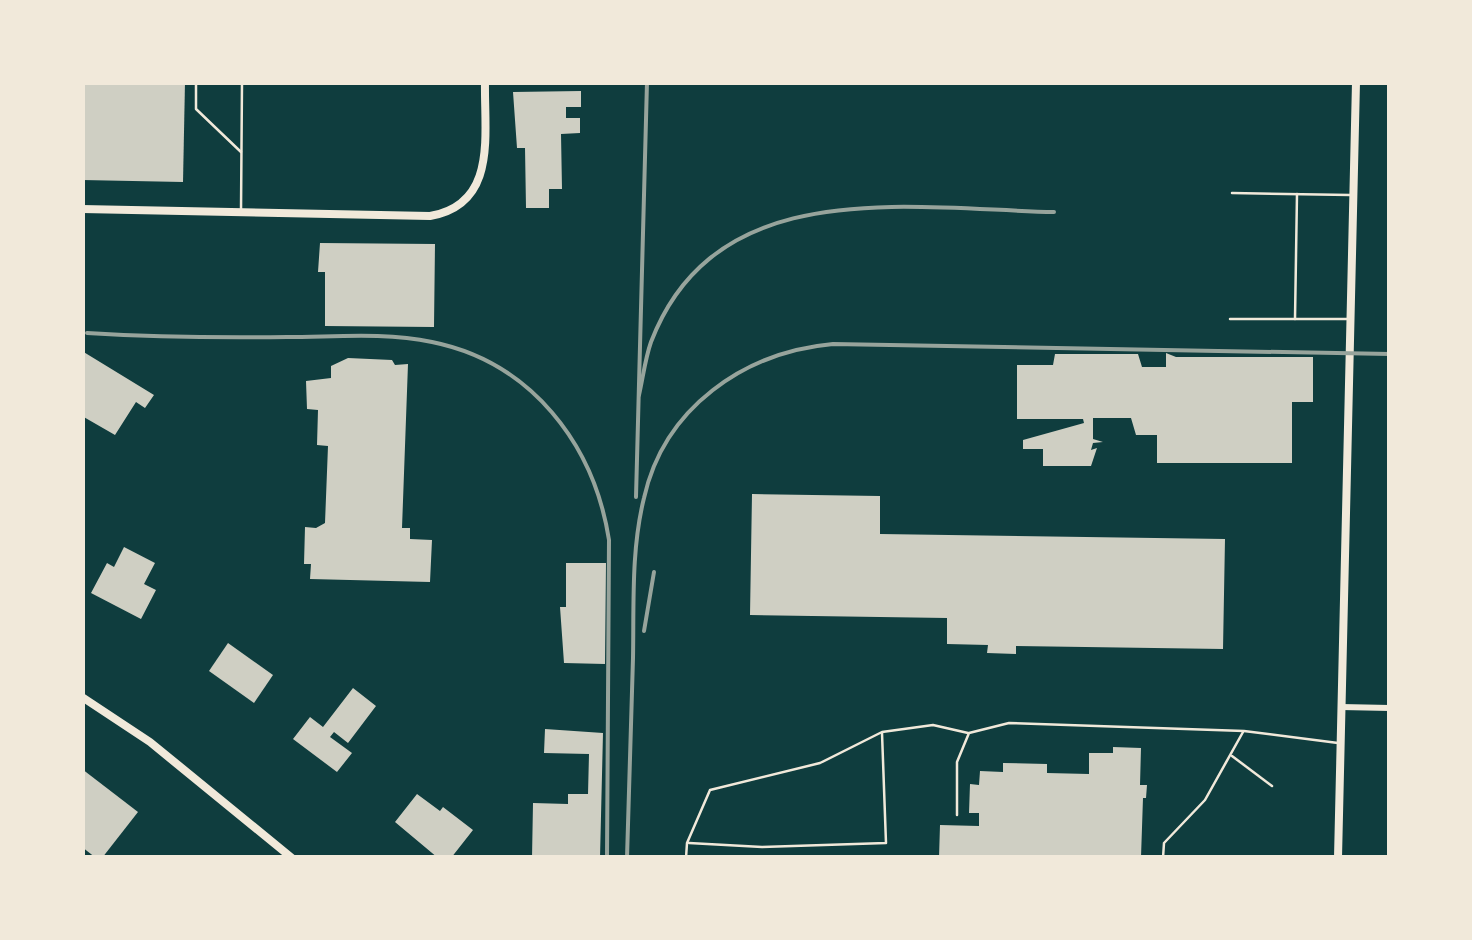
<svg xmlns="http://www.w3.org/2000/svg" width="1472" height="940" font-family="'IBM Plex Sans',sans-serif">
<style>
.building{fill:#cfcfc3}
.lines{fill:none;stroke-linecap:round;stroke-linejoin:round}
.service{stroke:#f1e9da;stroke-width:2.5}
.minor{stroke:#f1e9da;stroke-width:6}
.tertiary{stroke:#f1e9da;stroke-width:8}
.rail{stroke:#97a49c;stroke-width:4}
</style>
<rect width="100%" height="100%" fill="#0f3d3e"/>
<g class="building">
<path d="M 82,82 L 185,82 L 183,182 L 82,180 Z"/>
<path d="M 581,91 L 581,107 L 566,107 L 566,118 L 580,118 L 580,133 L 561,134 L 562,189 L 549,189 L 549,208 L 526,208 L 525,148 L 517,148 L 513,92 Z"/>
<path d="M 320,243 L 435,244 L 434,327 L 325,326 L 325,272 L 318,272 Z"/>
<path d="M 82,351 L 154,395 L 145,408 L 136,402 L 115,435 L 82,416 Z"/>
<path d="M 1166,353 L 1176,357 L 1313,357 L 1313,402 L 1292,402 L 1292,463 L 1157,463 L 1157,435 L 1136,435 L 1131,418 L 1093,418 L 1093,439 L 1103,442 L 1093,443 L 1091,450 L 1097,448 L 1091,466 L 1043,466 L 1043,449 L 1023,449 L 1023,440 L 1084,423 L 1083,419 L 1017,419 L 1017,365 L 1053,365 L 1055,354 L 1138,354 L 1142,367 L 1166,367 Z"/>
<path d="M 348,358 L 392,360 L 395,365 L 408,364 L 402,528 L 410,528 L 410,539 L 432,540 L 430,582 L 310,579 L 311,564 L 304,564 L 305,527 L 316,528 L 325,523 L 328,446 L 317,445 L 318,410 L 307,409 L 306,381 L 331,378 L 331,366 Z"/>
<path d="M 752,494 L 880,496 L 880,534 L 1225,539 L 1223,649 L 1016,646 L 1016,654 L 987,653 L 988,645 L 947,644 L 947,618 L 750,615 Z"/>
<path d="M 124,547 L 155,563 L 144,584 L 156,590 L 141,619 L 91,593 L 107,563 L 114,567 Z"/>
<path d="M 566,563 L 606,563 L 605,664 L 564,663 L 560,607 L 566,607 Z"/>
<path d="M 228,643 L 273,675 L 254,703 L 209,671 Z"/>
<path d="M 353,688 L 376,706 L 348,743 L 334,732 L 330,737 L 352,753 L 337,772 L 293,739 L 310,717 L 323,727 Z"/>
<path d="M 545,729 L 603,733 L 600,858 L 532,858 L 533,803 L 568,804 L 568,794 L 588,794 L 589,754 L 544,753 Z"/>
<path d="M 1113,747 L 1141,748 L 1140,785 L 1147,785 L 1146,798 L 1143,798 L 1141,857 L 939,858 L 940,825 L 979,826 L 979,813 L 969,813 L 970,784 L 979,785 L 980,771 L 1003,772 L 1003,763 L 1047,764 L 1047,773 L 1089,774 L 1089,753 L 1113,753 Z"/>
<path d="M 82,769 L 138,812 L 102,858 L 96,858 L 82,847 Z"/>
<path d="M 417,794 L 440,811 L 443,807 L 473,830 L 451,858 L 438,858 L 395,822 Z"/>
</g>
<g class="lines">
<g class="service">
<path d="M 196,82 L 196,109 L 241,152"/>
<path d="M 1232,193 L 1350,195"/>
<path d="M 241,211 L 242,82"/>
<path d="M 1230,319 L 1348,319"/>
<path d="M 1295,319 L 1297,194"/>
<path d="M 1232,756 L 1272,786"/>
<path d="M 957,815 L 957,762 L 969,733 L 1009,723 L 1244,731 L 1338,743"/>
<path d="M 689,843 L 762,847 L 886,843 L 882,733"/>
<path d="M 686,858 L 687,843 L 710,790 L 820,763 L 882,732 L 933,725 L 968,733"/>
<path d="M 1163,858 L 1164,843 L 1205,800 L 1243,732"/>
</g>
<path class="minor" d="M 1341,707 L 1390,708"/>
<g class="tertiary">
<path d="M 82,209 L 430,216 C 498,204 484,135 485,82"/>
<path d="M 82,697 L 150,742 L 292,858"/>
<path d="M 1338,858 L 1356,82"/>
</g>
<g class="rail">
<path d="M 87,333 C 153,337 220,338 287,337 C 334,337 385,332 432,342 C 531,362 594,444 609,540 L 607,858"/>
<path d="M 639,395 C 643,378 645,359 651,342 C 716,173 909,209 1054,212"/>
<path d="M 636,497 L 647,82"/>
<path d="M 644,631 L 654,572"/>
<path d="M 627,858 C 629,791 631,725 633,658 C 634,605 631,550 644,498 C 664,408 744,352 833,344 L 1390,354"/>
</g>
</g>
<rect width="1472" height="940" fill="none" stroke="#f1e9da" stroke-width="170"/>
</svg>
